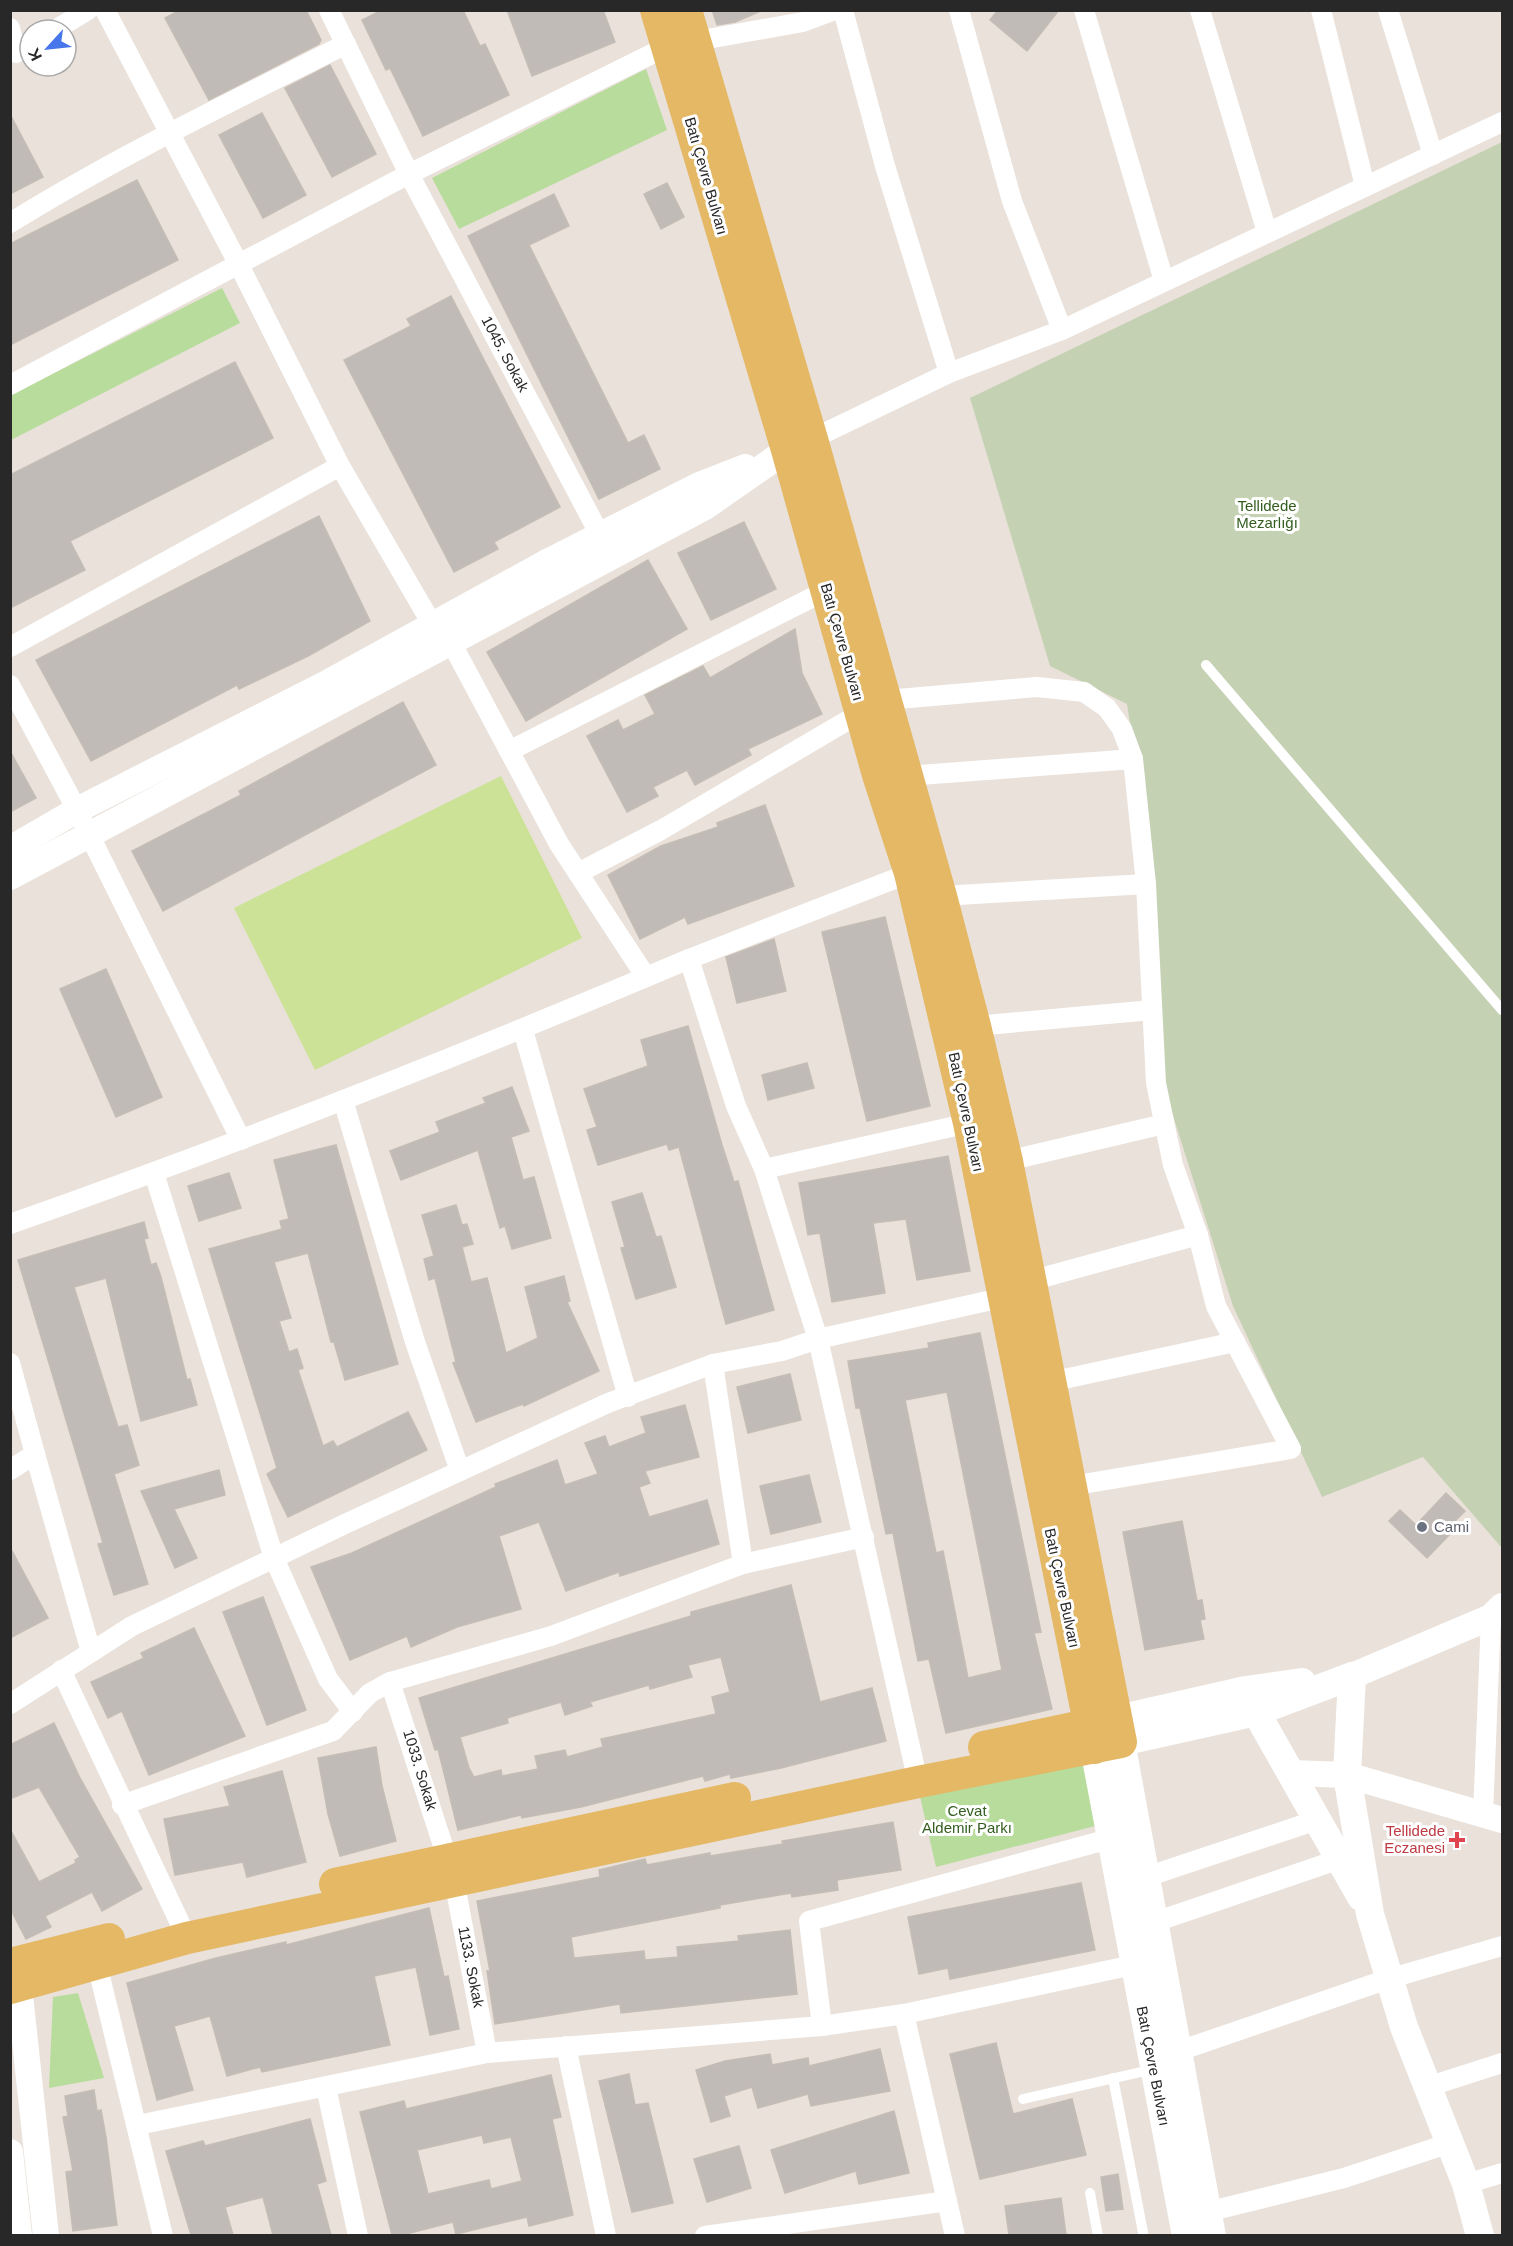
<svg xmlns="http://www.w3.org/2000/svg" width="1513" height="2246" font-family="Arial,sans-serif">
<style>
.green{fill:#b8dc9b}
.cemetery{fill:#c5d1b3}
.pitch{fill:#cbe297}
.building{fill:#c1bbb7;stroke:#c4bdb5;stroke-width:1.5;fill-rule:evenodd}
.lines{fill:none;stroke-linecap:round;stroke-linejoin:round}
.service{stroke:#fff;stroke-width:10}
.minor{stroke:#fff;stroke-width:20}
.tertiary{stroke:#fff;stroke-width:26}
.secondary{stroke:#fff;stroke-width:28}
.primary{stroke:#e4b865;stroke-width:32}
.worship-dot{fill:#6b7280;stroke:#fff;stroke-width:2}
.health-dot{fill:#e0444e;stroke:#fff;stroke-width:2}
.labels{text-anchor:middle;stroke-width:6;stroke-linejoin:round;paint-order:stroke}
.street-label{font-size:15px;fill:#282828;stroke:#fff}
.park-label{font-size:15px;fill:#335d1f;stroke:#fff}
.worship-label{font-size:15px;fill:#5b616d;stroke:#fff;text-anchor:start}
.health-label{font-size:15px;fill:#be3a42;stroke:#fff;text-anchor:end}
</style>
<rect width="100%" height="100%" fill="#e9e1da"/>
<g class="green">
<path d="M 646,69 L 667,130 L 459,229 L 432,178 Z"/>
<path d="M 222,288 L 240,323 L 11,440 L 11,395 Z"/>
<path d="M 1081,1750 L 1099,1825 L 936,1867 L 919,1792 Z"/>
<path d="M 78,1993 L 104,2078 L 49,2088 L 53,1997 Z"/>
</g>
<path class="cemetery" d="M 1502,142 L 1502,1548 L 1423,1457 L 1322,1497 L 1233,1306 L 1164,1087 L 1147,834 L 1127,704 L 1050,666 L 970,398 Z"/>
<path class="pitch" d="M 501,776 L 582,938 L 315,1070 L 234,908 Z"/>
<g class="building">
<path d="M 180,10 L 306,10 L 321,40 L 319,44 L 209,100 L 165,18 Z"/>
<path d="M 382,10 L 463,10 L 480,46 L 485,44 L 509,95 L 423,136 L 390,68 L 386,70 L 362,20 Z"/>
<path d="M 507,10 L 603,10 L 615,42 L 532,76 Z"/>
<path d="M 712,10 L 761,10 L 761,11 L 735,22 L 717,25 Z"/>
<path d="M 998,10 L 1059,10 L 1027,51 L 990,20 Z"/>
<path d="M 330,65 L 376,154 L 332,177 L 285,88 Z"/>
<path d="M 262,113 L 306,195 L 263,218 L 219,135 Z"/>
<path d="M 10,114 L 43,177 L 10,194 Z"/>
<path d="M 137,180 L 178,260 L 10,345 L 10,244 Z"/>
<path d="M 667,183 L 684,217 L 661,229 L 644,194 Z"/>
<path d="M 554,194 L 569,226 L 529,245 L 628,443 L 644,435 L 660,469 L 599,499 L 468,236 Z"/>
<path d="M 451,296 L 560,507 L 494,542 L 498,549 L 454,572 L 344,360 L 411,326 L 407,319 Z"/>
<path d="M 235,362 L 273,438 L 70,541 L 85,570 L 10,608 L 10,475 Z"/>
<path d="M 319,516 L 370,621 L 308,656 L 239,689 L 237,685 L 91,761 L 36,660 Z"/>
<path d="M 744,522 L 776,589 L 711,620 L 678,553 Z"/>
<path d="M 648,560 L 687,629 L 526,721 L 487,652 Z"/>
<path d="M 795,629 L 802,673 L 822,714 L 748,749 L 751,755 L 695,785 L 687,770 L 653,787 L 658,796 L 627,812 L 587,736 L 618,720 L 623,730 L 655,714 L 645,695 L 703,666 L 710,678 Z"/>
<path d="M 403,702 L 436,765 L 163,911 L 132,851 L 241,795 L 239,791 Z"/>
<path d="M 10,751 L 36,798 L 10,812 Z"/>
<path d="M 765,805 L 794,886 L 688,924 L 685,917 L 640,939 L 608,875 L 661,846 L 718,827 L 717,823 Z"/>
<path d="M 885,917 L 930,1106 L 867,1121 L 822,932 Z"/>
<path d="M 774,939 L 786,991 L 737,1003 L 726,957 Z"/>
<path d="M 106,969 L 162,1097 L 116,1117 L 60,989 Z"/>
<path d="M 688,1026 L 722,1145 L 734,1182 L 738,1181 L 774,1310 L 726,1324 L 679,1147 L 669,1150 L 667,1144 L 598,1165 L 587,1130 L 597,1127 L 584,1089 L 648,1066 L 641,1040 Z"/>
<path d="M 807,1063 L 814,1088 L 768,1100 L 762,1075 Z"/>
<path d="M 512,1087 L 529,1131 L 511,1137 L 523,1180 L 534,1177 L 551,1238 L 512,1249 L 505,1226 L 500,1228 L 478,1150 L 401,1180 L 390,1151 L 440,1132 L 436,1122 L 486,1103 L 483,1098 Z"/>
<path d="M 336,1145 L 398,1364 L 345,1380 L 334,1342 L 331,1342 L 308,1253 L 274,1262 L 291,1318 L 279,1321 L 289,1352 L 297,1349 L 303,1368 L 298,1370 L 323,1446 L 333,1441 L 337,1447 L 408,1412 L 427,1450 L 288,1517 L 267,1474 L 277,1468 L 209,1249 L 282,1229 L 280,1221 L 289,1219 L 274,1160 Z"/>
<path d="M 948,1156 L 970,1271 L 917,1280 L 906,1219 L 873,1223 L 885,1293 L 832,1302 L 820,1233 L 808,1235 L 799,1183 Z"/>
<path d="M 229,1173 L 241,1208 L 199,1221 L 188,1186 Z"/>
<path d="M 642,1193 L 656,1237 L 661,1236 L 676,1287 L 636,1299 L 621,1248 L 625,1247 L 612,1202 Z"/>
<path d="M 456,1205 L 462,1225 L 467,1224 L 473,1244 L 462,1247 L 471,1282 L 487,1278 L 506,1353 L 538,1338 L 525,1287 L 564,1276 L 570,1301 L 567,1302 L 599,1371 L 524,1406 L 523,1404 L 476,1422 L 453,1363 L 456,1362 L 435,1278 L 429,1280 L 424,1259 L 434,1256 L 422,1215 Z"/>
<path d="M 144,1222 L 148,1238 L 144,1239 L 151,1265 L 156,1263 L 161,1277 L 187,1380 L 190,1379 L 197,1405 L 141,1421 L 106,1278 L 74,1287 L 118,1427 L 127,1425 L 139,1465 L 114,1474 L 148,1584 L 114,1595 L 98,1544 L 103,1543 L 18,1260 Z"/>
<path d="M 980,1333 L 1041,1632 L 1034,1633 L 1052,1709 L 946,1733 L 929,1659 L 918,1661 L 893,1533 L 886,1534 L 860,1408 L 856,1408 L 848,1361 L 929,1348 L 928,1343 ZM 947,1392 L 1002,1670 L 968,1678 L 943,1551 L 936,1553 L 905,1400 Z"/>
<path d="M 790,1374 L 801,1420 L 748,1433 L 737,1387 Z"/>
<path d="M 685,1405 L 699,1457 L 645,1471 L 650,1483 L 639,1487 L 649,1517 L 707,1500 L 719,1544 L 620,1576 L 619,1572 L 566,1591 L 539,1522 L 499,1536 L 521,1609 L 457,1627 L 411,1647 L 407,1636 L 350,1660 L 311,1567 L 352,1553 L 496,1487 L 495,1484 L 557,1460 L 565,1485 L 598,1474 L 585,1443 L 605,1436 L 609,1447 L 646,1433 L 641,1417 Z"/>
<path d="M 219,1470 L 225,1495 L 174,1509 L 197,1558 L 175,1568 L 141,1491 Z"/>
<path d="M 809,1475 L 821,1522 L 771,1534 L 760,1486 Z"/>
<path d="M 1446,1493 L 1465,1511 L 1447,1529 L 1451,1533 L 1427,1558 L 1389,1521 L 1400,1510 L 1416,1525 Z"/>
<path d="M 1182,1521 L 1197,1601 L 1202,1600 L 1205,1619 L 1200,1620 L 1204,1639 L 1145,1650 L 1123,1532 Z"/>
<path d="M 10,1547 L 48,1618 L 10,1638 Z"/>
<path d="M 791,1585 L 820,1702 L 872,1688 L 886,1741 L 781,1768 L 731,1778 L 730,1774 L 705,1781 L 703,1776 L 581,1807 L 522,1818 L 521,1815 L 458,1830 L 438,1749 L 435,1750 L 419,1698 L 691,1616 L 691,1612 ZM 721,1657 L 730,1692 L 712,1697 L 716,1714 L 601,1739 L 603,1747 L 567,1757 L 565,1750 L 535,1756 L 538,1769 L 502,1776 L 501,1770 L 474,1777 L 469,1768 L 460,1737 L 508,1723 L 507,1718 L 561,1702 L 565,1715 L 592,1706 L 590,1702 L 649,1685 L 650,1689 L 692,1677 L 688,1665 Z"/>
<path d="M 263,1597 L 306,1710 L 267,1725 L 223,1612 Z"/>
<path d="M 194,1628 L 245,1736 L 149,1775 L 122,1711 L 108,1718 L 91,1682 L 144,1658 L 141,1653 Z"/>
<path d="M 54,1723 L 80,1778 L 142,1889 L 102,1911 L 92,1892 L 45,1916 L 51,1927 L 26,1939 L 10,1908 L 10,1829 L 39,1882 L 76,1863 L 75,1860 L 80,1857 L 39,1787 L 10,1799 L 10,1745 Z"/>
<path d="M 376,1747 L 382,1786 L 396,1841 L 340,1856 L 328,1814 L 318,1758 Z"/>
<path d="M 282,1771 L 306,1862 L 247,1877 L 243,1862 L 175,1875 L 164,1819 L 230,1806 L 224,1787 Z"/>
<path d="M 893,1822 L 901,1870 L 837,1880 L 838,1890 L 792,1897 L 791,1893 L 720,1905 L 720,1908 L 571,1937 L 574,1958 L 644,1951 L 645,1960 L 678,1957 L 677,1947 L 739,1941 L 738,1936 L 790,1930 L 797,1994 L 621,2013 L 620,2004 L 495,2024 L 487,1971 L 490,1971 L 477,1901 L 600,1877 L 599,1870 L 645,1859 L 647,1865 L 710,1853 L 710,1856 L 783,1844 L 782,1841 Z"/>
<path d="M 1081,1883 L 1095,1950 L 950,1979 L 948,1968 L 919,1974 L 908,1917 Z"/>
<path d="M 429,1908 L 444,1977 L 448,1976 L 459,2029 L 430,2035 L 416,1967 L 374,1976 L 390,2045 L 262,2072 L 260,2067 L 227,2076 L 210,2016 L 174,2026 L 193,2090 L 157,2100 L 127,1983 L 216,1958 L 286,1942 L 286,1945 Z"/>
<path d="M 996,2043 L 1013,2114 L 1072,2099 L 1086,2155 L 980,2179 L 950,2054 Z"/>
<path d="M 880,2049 L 890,2091 L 811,2106 L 808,2094 L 758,2108 L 752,2087 L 724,2096 L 730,2116 L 711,2122 L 696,2070 L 725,2061 L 770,2054 L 772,2065 L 808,2058 L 809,2066 Z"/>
<path d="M 629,2074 L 635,2105 L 648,2103 L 673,2203 L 632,2212 L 599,2081 Z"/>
<path d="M 551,2075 L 561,2117 L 552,2119 L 573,2215 L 529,2226 L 527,2217 L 456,2234 L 453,2222 L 402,2235 L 392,2235 L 360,2112 L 404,2101 L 406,2109 ZM 482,2135 L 484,2143 L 511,2137 L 522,2181 L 491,2189 L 489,2180 L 428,2194 L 417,2150 Z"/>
<path d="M 94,2090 L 97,2111 L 101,2110 L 106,2137 L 117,2225 L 73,2231 L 66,2172 L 73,2171 L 63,2117 L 68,2116 L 65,2096 Z"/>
<path d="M 894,2111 L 909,2173 L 859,2184 L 856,2171 L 785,2193 L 771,2150 Z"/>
<path d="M 310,2119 L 326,2181 L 317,2184 L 331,2235 L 273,2235 L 263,2197 L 225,2207 L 233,2235 L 191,2235 L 166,2151 L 203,2141 L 205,2146 Z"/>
<path d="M 739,2146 L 751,2188 L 707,2202 L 694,2159 Z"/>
<path d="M 1118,2174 L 1123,2209 L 1106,2211 L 1101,2177 Z"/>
<path d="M 1061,2198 L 1066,2235 L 1009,2235 L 1005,2206 Z"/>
</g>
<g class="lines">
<g class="service">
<path d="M 1206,665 L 1502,1010"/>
<path d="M 1113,2078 L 1143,2232"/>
<path d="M 1023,2099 L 1154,2069"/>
<path d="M 1090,2193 L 1098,2236"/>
</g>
<g class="minor">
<path d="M 105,10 L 238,263 L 340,466 L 432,624 L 452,644 L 559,844 L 646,977"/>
<path d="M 843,10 L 885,166 L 949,373"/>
<path d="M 959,10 L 1012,201 L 1062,330"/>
<path d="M 1084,10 L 1164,281"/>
<path d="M 1200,10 L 1267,232"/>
<path d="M 1321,10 L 1365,186"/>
<path d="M 1388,10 L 1433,155"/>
<path d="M 10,28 L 16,53"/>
<path d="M 55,30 L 88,10"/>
<path d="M 10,223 C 118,156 233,101 346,44"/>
<path d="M 10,385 L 409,174 L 329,10"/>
<path d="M 812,439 L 949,373 L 1062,330 L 1502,122"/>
<path d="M 600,535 L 409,174 L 668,46 L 803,22 L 835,10"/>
<path d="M 10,647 L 340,466"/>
<path d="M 10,685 L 77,810 L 241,1140"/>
<path d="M 886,700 L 1037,687 L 1084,692 L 1107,708 L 1122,729 L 1133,759 L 1146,884 L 1156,1083 L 1173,1165 L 1198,1235 L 1216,1306 L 1291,1449 L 1071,1486"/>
<path d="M 509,751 L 827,590"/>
<path d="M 906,776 L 1133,759"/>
<path d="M 578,873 L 661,830 L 862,712"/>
<path d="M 975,1026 L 1152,1010"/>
<path d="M 523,1030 L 628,1397"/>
<path d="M 343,1100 L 415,1342 L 460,1471"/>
<path d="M 1007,1161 L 1164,1124"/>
<path d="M 764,1169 L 969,1123"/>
<path d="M 154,1173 L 274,1558 L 328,1679 L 353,1712"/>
<path d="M 10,1224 C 240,1143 465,1054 689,959"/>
<path d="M 10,1363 L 35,1454 L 10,1470"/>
<path d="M 713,1364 L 743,1564"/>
<path d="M 1050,1382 L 1235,1342"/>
<path d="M 35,1454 L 91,1652"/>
<path d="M 61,1670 L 187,1938"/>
<path d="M 390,1682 L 447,1858"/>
<path d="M 10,1704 L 132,1626 L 347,1523 L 608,1403 L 713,1364 L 782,1351 L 818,1339 L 1005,1297 L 1030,1281 L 1198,1235"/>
<path d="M 918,1782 L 818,1339 L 764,1169 L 736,1106 L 689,959 L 910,873 L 941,896 L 1146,884"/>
<path d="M 122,1805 L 333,1731 L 370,1693 L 390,1682 L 551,1636 L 743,1564 L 864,1537"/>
<path d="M 1483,1815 L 1491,1617 L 1502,1613"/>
<path d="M 1146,1877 L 1317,1820"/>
<path d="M 454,1880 L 487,2053"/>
<path d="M 1155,1922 L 1340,1859"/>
<path d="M 97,1964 L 163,2236"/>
<path d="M 904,2014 L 955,2236"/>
<path d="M 822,2026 L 809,1921 L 1109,1839"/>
<path d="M 566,2046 L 606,2236"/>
<path d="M 1179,2051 L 1388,1979 L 1502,1946"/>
<path d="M 326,2087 L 358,2236"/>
<path d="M 1427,2087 L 1502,2063"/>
<path d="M 138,2125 L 487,2053 L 822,2026 L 904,2014 L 1133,1965"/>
<path d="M 1466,2184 L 1502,2173"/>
<path d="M 1201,2222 L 1207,2212 L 1344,2178 L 1450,2143"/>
<path d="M 705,2236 L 947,2201"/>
</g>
<g class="tertiary">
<path d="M 10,849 L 77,810 L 329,682 L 549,561 L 699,485 L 745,467"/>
<path d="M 10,877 L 705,507 L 787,450 L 804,443"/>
<path d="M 1352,1676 L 1491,1617 L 1502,1606"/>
<path d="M 1291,1773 L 1347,1775 L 1502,1820"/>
<path d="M 12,1968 L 19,1986 L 46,2236"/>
<path d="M 10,2152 L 19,2236"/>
</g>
<g class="secondary">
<path d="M 1352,1676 L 1347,1775 L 1370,1914 L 1404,2027 L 1466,2184 L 1480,2236"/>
<path d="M 1256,1712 L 1361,1897"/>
<path d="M 1118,1719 L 1246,1690 L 1302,1682"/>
<path d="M 1094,1748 L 1186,2236"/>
<path d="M 1212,2236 L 1121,1742 L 1256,1712 L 1352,1676"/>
</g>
<g class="primary">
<path d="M 656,10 L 787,450 L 878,775 L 910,873 L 969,1123 L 1094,1748"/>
<path d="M 984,1747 L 1111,1720"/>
<path d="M 335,1884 L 735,1798"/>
<path d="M 10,1964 L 109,1939"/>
<path d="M 10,1988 L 187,1938 L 918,1782 L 1121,1742 L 1007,1161 L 975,1026 L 941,896 L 812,439 L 686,10"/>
</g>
</g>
<circle class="worship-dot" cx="1422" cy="1527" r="6"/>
<path class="health-dot" d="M1454 1831h6v6h6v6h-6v6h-6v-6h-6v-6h6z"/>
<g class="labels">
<g class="street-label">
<text transform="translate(706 176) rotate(74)" y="5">Batı Çevre Bulvarı</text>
<text transform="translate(505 354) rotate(62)" y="5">1045. Sokak</text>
<text transform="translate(842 642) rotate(74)" y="5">Batı Çevre Bulvarı</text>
<text transform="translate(966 1112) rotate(78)" y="5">Batı Çevre Bulvarı</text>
<text transform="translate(1062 1588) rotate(78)" y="5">Batı Çevre Bulvarı</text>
<text transform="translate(420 1770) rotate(73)" y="5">1033. Sokak</text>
<text transform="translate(471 1967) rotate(79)" y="5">1133. Sokak</text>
<text transform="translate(1153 2066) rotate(79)" y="5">Batı Çevre Bulvarı</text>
</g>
<g class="park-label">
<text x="1267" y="511">Tellidede<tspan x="1267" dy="17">Mezarlığı</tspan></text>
<text x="967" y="1816">Cevat<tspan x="967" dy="17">Aldemir Parkı</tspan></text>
</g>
<g class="worship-label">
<text x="1434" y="1532">Cami</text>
</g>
<g class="health-label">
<text x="1445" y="1836">Tellidede<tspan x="1445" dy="17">Eczanesi</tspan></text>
</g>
</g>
<rect width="1513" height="2246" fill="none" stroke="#282828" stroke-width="24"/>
<g transform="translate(48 48) rotate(243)"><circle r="28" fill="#ffffff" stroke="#a9a9a9" stroke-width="1.5"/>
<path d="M0-4.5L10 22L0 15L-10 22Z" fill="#4777ea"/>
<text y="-9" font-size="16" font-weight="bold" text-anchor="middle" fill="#282828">K</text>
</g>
</svg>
